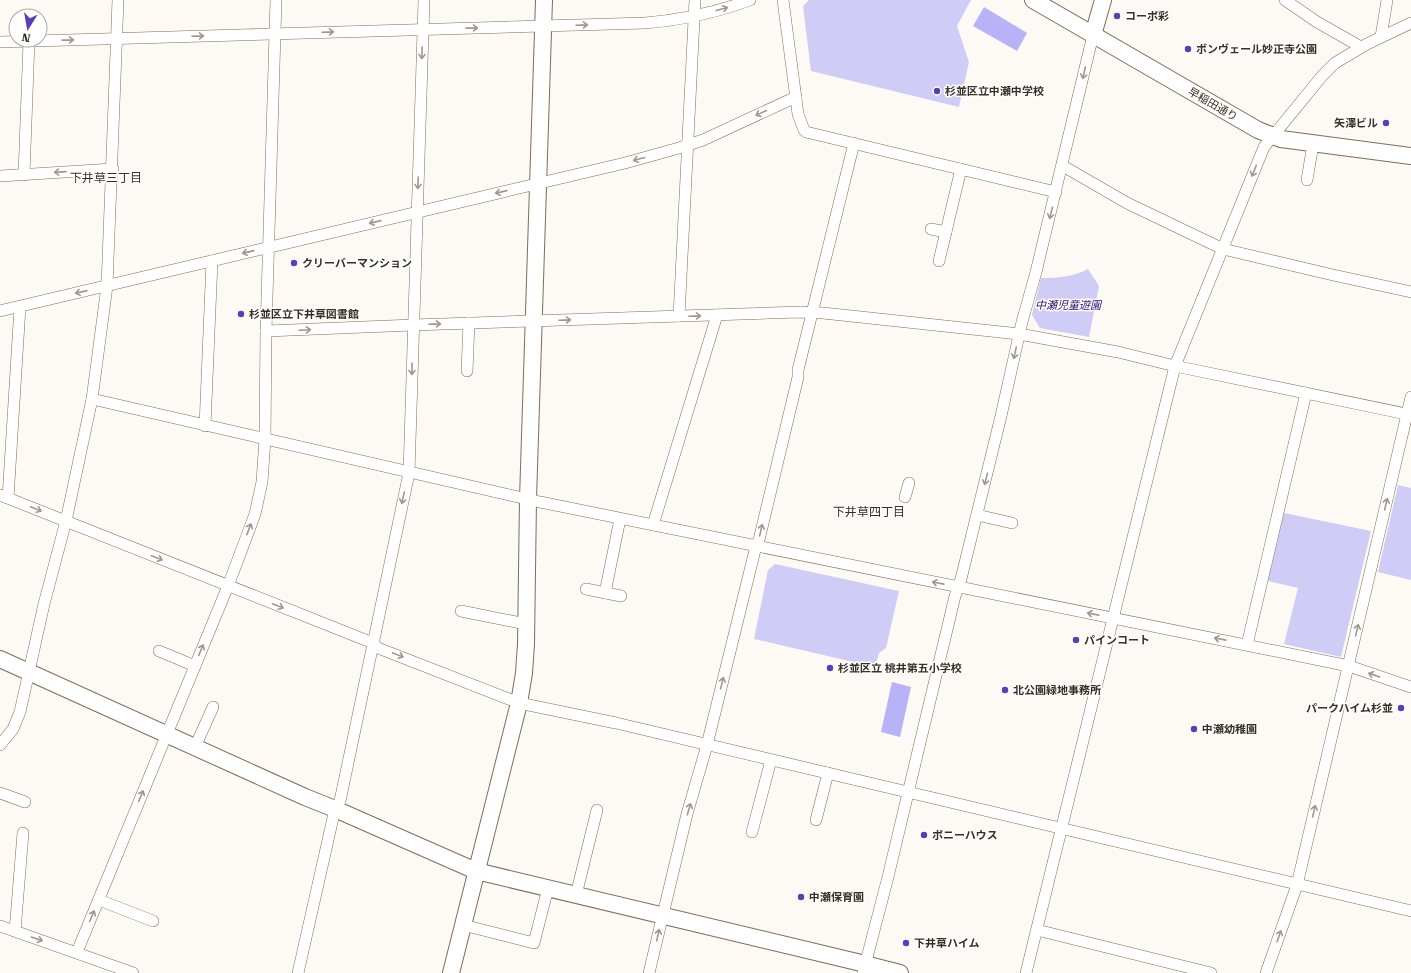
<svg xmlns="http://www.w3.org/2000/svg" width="1411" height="973" font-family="'Roboto Serif','Noto Sans JP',serif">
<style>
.green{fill:#cfcdf6}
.water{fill:#b8b3f7}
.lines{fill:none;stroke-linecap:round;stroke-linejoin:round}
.street-casing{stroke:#7f6d55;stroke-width:12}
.secondary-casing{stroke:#7f6d55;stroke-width:18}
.street{stroke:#fff;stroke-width:11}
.secondary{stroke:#fff;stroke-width:16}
.oneway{stroke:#9c9892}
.poi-dot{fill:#593eb6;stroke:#fff;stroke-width:1.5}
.labels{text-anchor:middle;stroke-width:3;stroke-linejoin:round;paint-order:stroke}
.poi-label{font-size:11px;font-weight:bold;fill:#383026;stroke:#fff;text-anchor:start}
.street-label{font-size:11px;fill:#383026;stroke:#fff}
.park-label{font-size:11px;font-style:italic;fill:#2d0b6f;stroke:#fff}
.neighbourhood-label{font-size:12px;fill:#383026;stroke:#fff}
</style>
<rect width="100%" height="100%" fill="#fdf9f4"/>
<g class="green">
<path d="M 809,0 L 971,0 L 957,26 L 969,62 L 959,107 L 811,71 L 803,6 Z"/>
<path d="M 1088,269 L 1099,286 L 1089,337 L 1040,328 L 1032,315 L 1041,278 C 1058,278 1073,277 1088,269 Z"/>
<path d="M 1398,485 L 1411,488 L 1411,580 L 1378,572 Z"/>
<path d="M 1284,513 L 1371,531 L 1341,657 L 1284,644 L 1298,588 L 1268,581 Z"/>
<path d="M 775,564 L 899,591 L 886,648 L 879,653 L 875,667 L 754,639 L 768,570 Z"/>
</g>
<g class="water">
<path d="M 984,7 L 1027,33 L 1017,51 L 973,26 Z"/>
<path d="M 892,682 L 911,687 L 900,737 L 881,732 Z"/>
</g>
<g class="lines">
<defs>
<g id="street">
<path d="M 783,0 L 798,114 L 804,130 L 806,132 L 1056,192"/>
<path d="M 1285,0 L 1317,22 L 1361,47"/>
<path d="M 1381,37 L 1387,0"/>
<path d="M 0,42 L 645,23 C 681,20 715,13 750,0"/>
<path d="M 1063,166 L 1127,203 L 1223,249 L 1333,275 L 1411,292"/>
<path d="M 24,175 L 29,41"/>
<path d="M 0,176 L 113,169"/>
<path d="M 1307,180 L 1313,144"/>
<path d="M 931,229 L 946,232"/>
<path d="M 939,261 L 961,169"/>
<path d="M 0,311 L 625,163 L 679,148 L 703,140 L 796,97"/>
<path d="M 679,316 L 695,0"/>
<path d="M 266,331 L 413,325 L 800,312 L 823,313 L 1019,334 L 1118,352 L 1175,366 L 1411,415"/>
<path d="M 467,371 L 469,323"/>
<path d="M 92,399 L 540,502 L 1349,666 L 1411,687"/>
<path d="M 205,426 L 212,261"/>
<path d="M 0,495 L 373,643 L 378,648 L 519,703 L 616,723 L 1411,911"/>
<path d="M 905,497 L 909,483"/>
<path d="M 8,498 L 20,307"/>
<path d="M 977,515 L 1012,523"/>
<path d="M 653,525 L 717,315"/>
<path d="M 586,589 L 621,596"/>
<path d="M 605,593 L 620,519"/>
<path d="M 461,611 L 526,624"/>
<path d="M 1247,645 L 1306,393"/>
<path d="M 159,651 L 195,666"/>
<path d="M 0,745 L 13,729 L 20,712 L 44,604 L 66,521 L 92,399 L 107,286 L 118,0"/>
<path d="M 195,747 L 213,707"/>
<path d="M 0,793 L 25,802"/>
<path d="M 816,820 L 828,773"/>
<path d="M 752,832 L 771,760"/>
<path d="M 576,895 L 597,810"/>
<path d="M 99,900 L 153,921"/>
<path d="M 463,925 L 534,943 L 548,888"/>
<path d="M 0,926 L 133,973"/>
<path d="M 1037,930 L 1211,973"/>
<path d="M 15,931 L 23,833"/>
<path d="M 77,952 L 228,586 L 255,514 L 262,482 L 265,439 L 266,331 L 276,0"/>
<path d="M 298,973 L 335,809 L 340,801 L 409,473 L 424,0"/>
<path d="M 649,973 L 687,814 L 707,745 L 756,546 L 759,540 L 798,377 L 798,370 L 854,143"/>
<path d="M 863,973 L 888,877 L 955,596 L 961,579 L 1001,416 L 1022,322 L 1036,272 L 1093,35"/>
<path d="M 1026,973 L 1175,366 L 1264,147 L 1322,76 L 1335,63 L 1367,44 L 1411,23"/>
<path d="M 1266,973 L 1297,885 L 1411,397"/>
</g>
<g id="secondary">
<path d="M 1033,0 L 1258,130 L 1281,139 L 1411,156"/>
<path d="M 1093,35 L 1103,0"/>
<path d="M 0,659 L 305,797 L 335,809 L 476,871 L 857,962 L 900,973"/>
<path d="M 451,973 L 519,703 L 524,673 L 526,644 L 528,499 L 544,0"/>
</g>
</defs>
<use href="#street" class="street-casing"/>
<use href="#secondary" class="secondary-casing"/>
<use href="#street" class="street"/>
<use href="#secondary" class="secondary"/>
</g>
<defs><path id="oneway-shaft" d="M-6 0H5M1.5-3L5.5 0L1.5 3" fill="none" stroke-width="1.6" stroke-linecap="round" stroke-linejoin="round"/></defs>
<g class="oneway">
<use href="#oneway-shaft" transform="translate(722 9) rotate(-15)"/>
<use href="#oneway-shaft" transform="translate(582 25) rotate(-2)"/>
<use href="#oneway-shaft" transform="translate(472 28) rotate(-1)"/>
<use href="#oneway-shaft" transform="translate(328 32) rotate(-2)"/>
<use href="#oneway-shaft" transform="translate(198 36) rotate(-2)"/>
<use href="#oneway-shaft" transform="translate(68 40) rotate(-1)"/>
<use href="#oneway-shaft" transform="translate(422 53) rotate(92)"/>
<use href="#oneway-shaft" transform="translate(1084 73) rotate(103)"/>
<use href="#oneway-shaft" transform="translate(761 113) rotate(155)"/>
<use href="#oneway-shaft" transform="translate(639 159) rotate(165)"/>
<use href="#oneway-shaft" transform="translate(1254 171) rotate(112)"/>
<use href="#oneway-shaft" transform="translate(60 172) rotate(176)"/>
<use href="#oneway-shaft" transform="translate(418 183) rotate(92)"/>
<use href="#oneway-shaft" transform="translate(501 192) rotate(167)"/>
<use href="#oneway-shaft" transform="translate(1051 213) rotate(104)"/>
<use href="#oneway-shaft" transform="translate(375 222) rotate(167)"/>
<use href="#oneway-shaft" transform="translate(248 252) rotate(167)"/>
<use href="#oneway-shaft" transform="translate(81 292) rotate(167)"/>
<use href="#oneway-shaft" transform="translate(695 316) rotate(-2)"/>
<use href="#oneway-shaft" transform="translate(565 320) rotate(-2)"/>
<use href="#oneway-shaft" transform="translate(435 324) rotate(-2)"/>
<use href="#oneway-shaft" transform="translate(305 330) rotate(-3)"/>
<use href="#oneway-shaft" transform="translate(1015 353) rotate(102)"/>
<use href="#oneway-shaft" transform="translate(412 369) rotate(91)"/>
<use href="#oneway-shaft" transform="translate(986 479) rotate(104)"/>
<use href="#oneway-shaft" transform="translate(403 498) rotate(102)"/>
<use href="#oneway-shaft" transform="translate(1386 504) rotate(-77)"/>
<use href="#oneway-shaft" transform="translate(36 509) rotate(22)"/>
<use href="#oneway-shaft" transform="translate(249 529) rotate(-69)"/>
<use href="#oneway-shaft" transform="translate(761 530) rotate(-77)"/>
<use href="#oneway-shaft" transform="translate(157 558) rotate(22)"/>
<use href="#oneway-shaft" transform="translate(938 583) rotate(-169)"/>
<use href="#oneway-shaft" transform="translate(278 606) rotate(22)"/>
<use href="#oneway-shaft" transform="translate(1093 614) rotate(-169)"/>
<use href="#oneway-shaft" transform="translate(1357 630) rotate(-77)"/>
<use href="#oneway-shaft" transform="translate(1220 639) rotate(-169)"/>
<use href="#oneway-shaft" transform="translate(201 650) rotate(-68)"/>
<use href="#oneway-shaft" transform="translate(398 655) rotate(22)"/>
<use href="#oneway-shaft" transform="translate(1374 675) rotate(-161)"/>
<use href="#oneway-shaft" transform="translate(722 683) rotate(-76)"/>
<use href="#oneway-shaft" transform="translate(141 796) rotate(-67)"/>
<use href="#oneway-shaft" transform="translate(689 809) rotate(-74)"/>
<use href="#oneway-shaft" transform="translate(1314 811) rotate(-77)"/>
<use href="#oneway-shaft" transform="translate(92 916) rotate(-67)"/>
<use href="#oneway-shaft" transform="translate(658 935) rotate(-77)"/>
<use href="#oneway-shaft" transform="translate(1279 936) rotate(-71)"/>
<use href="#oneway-shaft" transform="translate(37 939) rotate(19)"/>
</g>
<g class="poi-dot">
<circle cx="1117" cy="16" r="4"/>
<circle cx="1188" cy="49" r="4"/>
<circle cx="937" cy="91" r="4"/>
<circle cx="1386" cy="123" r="4"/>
<circle cx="294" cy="263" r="4"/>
<circle cx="241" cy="314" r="4"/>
<circle cx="1076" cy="640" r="4"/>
<circle cx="830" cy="668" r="4"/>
<circle cx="1005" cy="690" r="4"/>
<circle cx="1401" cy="708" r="4"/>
<circle cx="1194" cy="729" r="4"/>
<circle cx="924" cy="835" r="4"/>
<circle cx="801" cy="897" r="4"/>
<circle cx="906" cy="943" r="4"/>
</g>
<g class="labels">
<g class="poi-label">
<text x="1125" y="20">コーポ彩</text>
<text x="1196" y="53">ボンヴェール妙正寺公園</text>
<text x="945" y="95">杉並区立中瀬中学校</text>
<text x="1378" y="127" text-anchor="end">矢澤ビル</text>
<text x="302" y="267">クリーバーマンション</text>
<text x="249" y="318">杉並区立下井草図書館</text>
<text x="1084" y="644">パインコート</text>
<text x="838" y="672">杉並区立 桃井第五小学校</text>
<text x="1013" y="694">北公園緑地事務所</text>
<text x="1393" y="712" text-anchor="end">パークハイム杉並</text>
<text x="1202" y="733">中瀬幼稚園</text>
<text x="932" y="839">ポニーハウス</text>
<text x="809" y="901">中瀬保育園</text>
<text x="914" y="947">下井草ハイム</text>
</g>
<g class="street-label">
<text transform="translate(1213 104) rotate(30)" y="4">早稲田通り</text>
</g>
<g class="park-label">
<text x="1068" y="309">中瀬児童遊園</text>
</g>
<g class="neighbourhood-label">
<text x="106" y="182">下井草三丁目</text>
<text x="869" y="516">下井草四丁目</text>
</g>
</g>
<g transform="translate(28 28) rotate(191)"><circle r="19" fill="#ffffff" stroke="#afaca8"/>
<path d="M0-3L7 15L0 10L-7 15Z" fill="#593eb6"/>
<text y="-6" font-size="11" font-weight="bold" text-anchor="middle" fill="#383026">N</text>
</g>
</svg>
